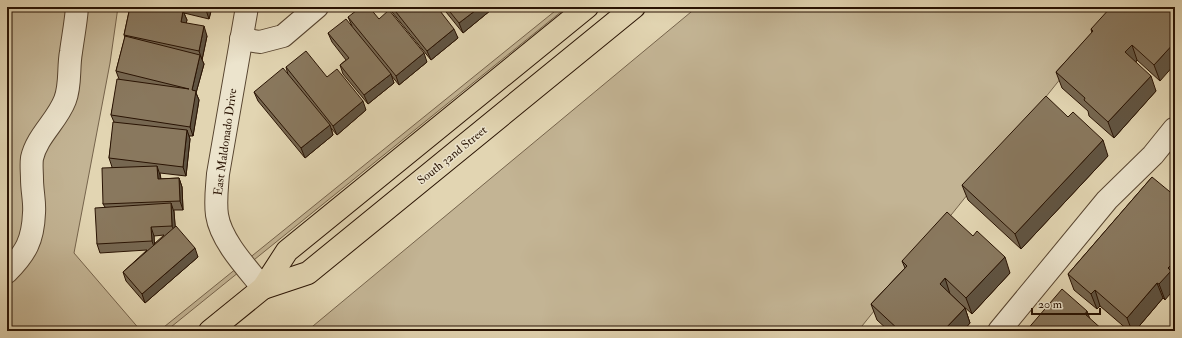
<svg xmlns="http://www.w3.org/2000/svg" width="1182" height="338" font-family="'IM FELL Double Pica',serif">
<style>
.green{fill:#c3b494;stroke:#76644c}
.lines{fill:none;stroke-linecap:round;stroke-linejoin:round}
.minor-casing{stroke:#57442f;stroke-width:24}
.major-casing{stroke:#291303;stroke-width:24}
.minor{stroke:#ece4cd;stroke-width:22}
.major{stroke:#e2d5b2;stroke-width:22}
.wall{fill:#766751;stroke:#291303;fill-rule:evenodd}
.shaded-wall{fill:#605442;stroke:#291303}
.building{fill:#89785e;stroke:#291303}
.labels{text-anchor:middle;stroke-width:3;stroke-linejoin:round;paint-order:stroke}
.street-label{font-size:12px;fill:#291303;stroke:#ece4cd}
</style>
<rect width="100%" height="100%" fill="#e2d5b2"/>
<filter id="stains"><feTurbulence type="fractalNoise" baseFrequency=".005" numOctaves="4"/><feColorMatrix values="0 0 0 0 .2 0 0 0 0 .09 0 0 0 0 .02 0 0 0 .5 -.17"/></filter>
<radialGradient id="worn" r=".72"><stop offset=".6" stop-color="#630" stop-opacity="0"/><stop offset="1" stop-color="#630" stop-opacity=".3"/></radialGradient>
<g class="green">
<path d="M 7,7 L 118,7 L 110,63 L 74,253 L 141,331 L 7,331 Z"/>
<path d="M 560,7 L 567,7 L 166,331 L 159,331 Z"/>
<path d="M 697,7 L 1118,7 L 858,331 L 307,331 Z"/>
</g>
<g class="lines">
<defs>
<g id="minor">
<path d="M 247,7 L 218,174 C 217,188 215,201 217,215 C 221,241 247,268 263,288"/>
<path d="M 241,39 L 260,42 L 283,36 L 317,7"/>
<path d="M 7,272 C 26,253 33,240 34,213 C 35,202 32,191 32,179 C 32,173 31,165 32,158 C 37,136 57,121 65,100 C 71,85 68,68 71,52 C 73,37 76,22 77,7"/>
<path d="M 999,331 L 1107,200 L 1153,155 L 1174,129"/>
</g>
<g id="major">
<path d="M 263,288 L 308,273 L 634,7"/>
<path d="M 210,331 L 263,288 L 287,251 L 587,7"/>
</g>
</defs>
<use href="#minor" class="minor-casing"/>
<use href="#major" class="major-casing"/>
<use href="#minor" class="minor"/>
<use href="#major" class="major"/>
</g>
<g class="wall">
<path d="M 130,7 L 212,7 L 209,19 L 184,13 L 187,20 L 186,23 L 207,36 L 202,60 L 204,64 L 196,93 L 199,100 L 193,136 L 189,136 L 190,139 L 186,176 L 160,173 L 161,179 L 179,178 L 182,187 L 183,210 L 174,210 L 174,212 L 175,226 L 198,257 L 145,303 L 126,281 L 123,272 L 147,250 L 100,253 L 97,244 L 105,207 L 103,204 L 112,167 L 109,158 L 114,122 L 111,115 L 119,79 L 116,71 L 125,37 L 124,35 ZM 164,235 L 154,244 L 154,236 Z"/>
<path d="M 388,7 L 437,7 L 458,38 L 431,60 Z"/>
<path d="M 442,7 L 490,7 L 491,10 L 463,33 Z"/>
<path d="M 1173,7 L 1160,81 L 1137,60 L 1136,62 L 1156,91 L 1114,138 L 1089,116 L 1088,111 L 1062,88 L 1056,72 L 1092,33 L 1091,29 Z"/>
<path d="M 348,17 L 379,19 L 427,62 L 399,85 L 391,75 L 394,83 L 368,104 L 343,74 L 340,65 L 346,60 L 332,42 L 328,33 L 352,26 Z"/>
<path d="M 286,67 L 327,77 L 366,110 L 337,135 L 331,128 L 333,135 L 305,158 L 258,101 L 254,92 L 288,75 Z"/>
<path d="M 1108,156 L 1021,249 L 968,200 L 962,185 Z"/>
<path d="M 1152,177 L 1165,300 L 1163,298 L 1135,331 L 1129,331 L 1100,306 L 1097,309 L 1074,290 L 1068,274 Z"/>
<path d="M 902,261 L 1010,273 L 972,314 L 950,294 L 965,308 L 970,323 L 963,331 L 889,331 L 877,320 L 871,304 L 905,268 Z"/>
</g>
<g class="shaded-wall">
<path d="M 207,7 L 212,7 L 209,19 L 206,10 Z"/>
<path d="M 480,7 L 490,7 L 491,10 L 463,33 L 459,23 Z"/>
<path d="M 183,11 L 187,20 L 184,31 L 181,22 Z"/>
<path d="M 204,26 L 207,36 L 202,60 L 199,51 Z"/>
<path d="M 454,29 L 458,38 L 431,60 L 427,51 Z"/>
<path d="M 1175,42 L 1175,64 L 1160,81 L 1154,65 Z"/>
<path d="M 1132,45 L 1137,60 L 1131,68 L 1125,52 Z"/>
<path d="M 424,53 L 427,62 L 399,85 L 396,76 Z"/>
<path d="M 200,55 L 204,64 L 196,93 L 199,100 L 193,136 L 190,127 L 192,90 Z"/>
<path d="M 391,74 L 394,83 L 368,104 L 364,95 Z"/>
<path d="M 1151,76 L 1156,91 L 1114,138 L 1108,122 Z"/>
<path d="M 363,101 L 366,110 L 337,135 L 333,126 Z"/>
<path d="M 330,125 L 333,135 L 305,158 L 301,148 Z"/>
<path d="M 187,130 L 190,139 L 186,176 L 183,167 Z"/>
<path d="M 1103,140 L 1108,156 L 1021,249 L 1015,234 Z"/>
<path d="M 157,166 L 160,175 L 161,188 L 158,179 Z"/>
<path d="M 179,178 L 182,187 L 183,210 L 180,201 Z"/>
<path d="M 171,203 L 174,212 L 176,235 L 172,226 Z"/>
<path d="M 151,227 L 154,236 L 155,250 L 152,241 Z"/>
<path d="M 195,248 L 198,257 L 145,303 L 142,294 Z"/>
<path d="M 1005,257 L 1010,273 L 972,314 L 966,298 Z"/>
<path d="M 1175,261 L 1175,288 L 1165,300 L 1159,284 L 1168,268 Z"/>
<path d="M 945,278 L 950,294 L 940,284 Z"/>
<path d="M 1157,283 L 1163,298 L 1135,331 L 1132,331 L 1127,318 Z"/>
<path d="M 1095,290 L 1100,306 L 1097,309 L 1091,294 Z"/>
<path d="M 965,308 L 970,323 L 963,331 L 943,331 Z"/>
<path d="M 1087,311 L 1093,327 L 1085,314 Z"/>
</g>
<g class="building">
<path d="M 130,7 L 165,7 L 183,11 L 181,22 L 204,26 L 199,51 L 124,35 Z"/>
<path d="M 193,7 L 207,7 L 206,10 Z"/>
<path d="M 361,7 L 369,7 L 379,19 L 389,10 L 424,53 L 396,76 L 348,17 Z"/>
<path d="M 392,7 L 437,7 L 454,29 L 427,51 Z"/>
<path d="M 446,7 L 480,7 L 459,23 Z"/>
<path d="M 1111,7 L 1173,7 L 1175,9 L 1175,42 L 1154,65 L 1132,45 L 1125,52 L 1151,76 L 1108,122 L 1084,100 L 1085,98 L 1056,72 L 1093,31 L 1091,29 Z"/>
<path d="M 346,19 L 391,74 L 364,95 L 340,65 L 349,58 L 328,33 Z"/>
<path d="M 125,36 L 200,55 L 192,90 L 196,91 L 190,127 L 111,115 L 117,79 L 189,89 L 116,71 Z"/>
<path d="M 306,51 L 327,77 L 337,69 L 363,101 L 333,126 L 286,67 Z"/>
<path d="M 283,68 L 330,125 L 301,148 L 254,92 Z"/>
<path d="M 1046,96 L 1068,117 L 1073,112 L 1103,140 L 1015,234 L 962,185 Z"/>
<path d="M 113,122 L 187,130 L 183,167 L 109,158 Z"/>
<path d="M 157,166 L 158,179 L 179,178 L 180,201 L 103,204 L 102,168 Z"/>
<path d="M 1152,177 L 1175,196 L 1175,261 L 1168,268 L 1171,271 L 1159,284 L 1157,283 L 1127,318 L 1095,290 L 1091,294 L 1068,274 Z"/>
<path d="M 171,203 L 172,226 L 151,227 L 152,241 L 97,244 L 95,208 Z"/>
<path d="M 947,212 L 973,236 L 977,231 L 1005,257 L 966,298 L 945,278 L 940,284 L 965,308 L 943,331 L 900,331 L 871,304 L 907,266 L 902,261 Z"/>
<path d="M 176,226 L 195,248 L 142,294 L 123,272 Z"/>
<path d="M 1062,289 L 1087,311 L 1085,314 L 1104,331 L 1026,331 Z"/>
</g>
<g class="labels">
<g class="street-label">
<text transform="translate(225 142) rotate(-82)" y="4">East Maldonado Drive</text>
<text transform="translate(452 155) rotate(-39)" y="4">South 32nd Street</text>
</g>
</g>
<rect width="1182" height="338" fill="none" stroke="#e2d5b2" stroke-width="24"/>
<rect x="8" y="8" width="1166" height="322" fill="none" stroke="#291303" stroke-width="2"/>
<rect x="12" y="12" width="1158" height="314" fill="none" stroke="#291303"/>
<path d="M1032 308v6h68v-6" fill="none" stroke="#291303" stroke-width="2"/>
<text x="1038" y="308" font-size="12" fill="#291303" stroke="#ece4cd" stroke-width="3" paint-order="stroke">20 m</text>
<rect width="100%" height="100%" filter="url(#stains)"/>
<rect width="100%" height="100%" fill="url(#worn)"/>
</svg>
